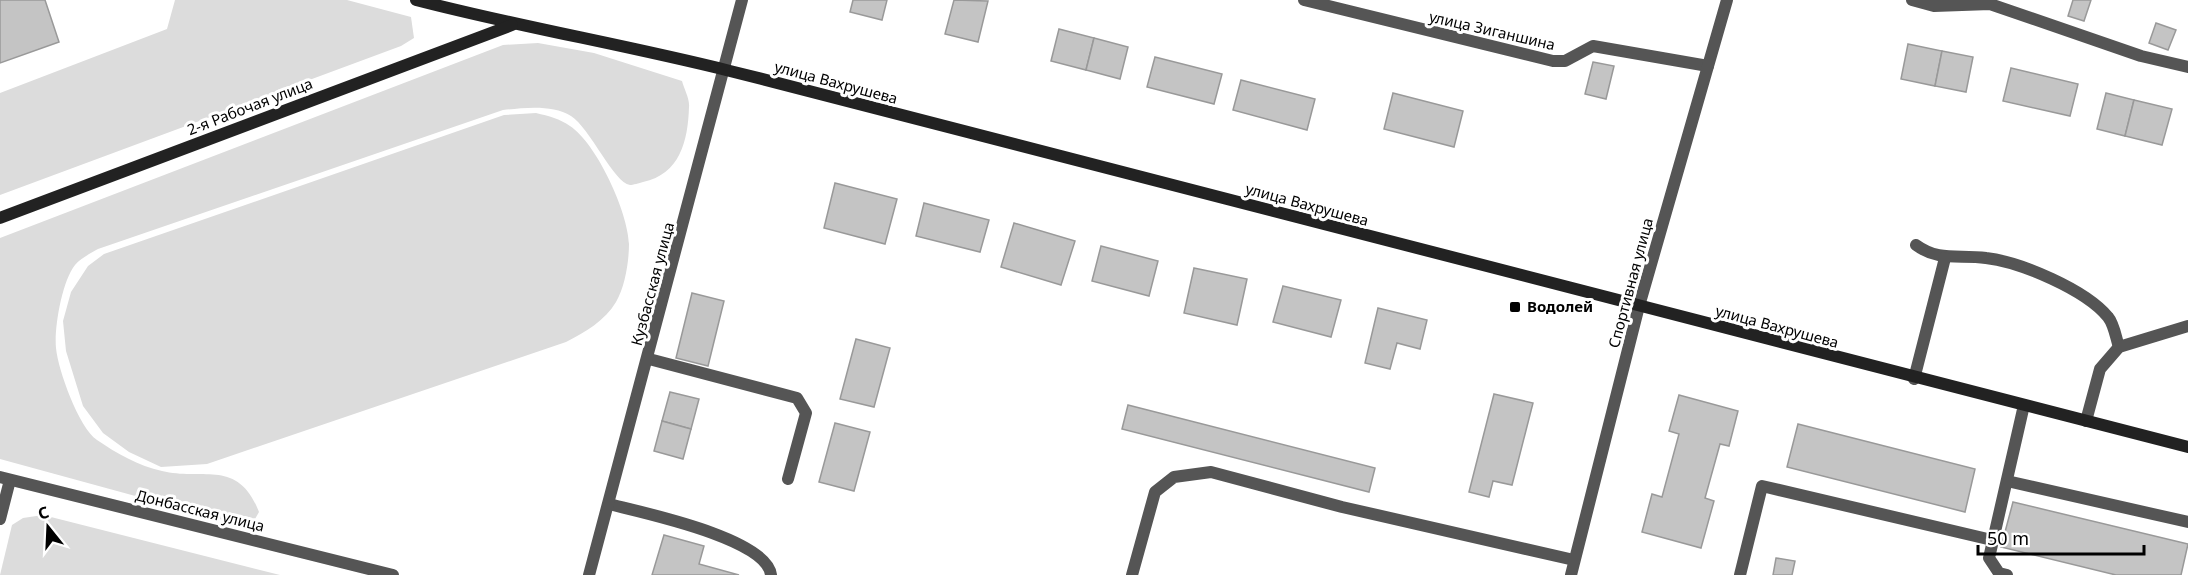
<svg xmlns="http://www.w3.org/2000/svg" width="2188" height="575" font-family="'Noto Sans',sans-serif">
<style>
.green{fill:#dcdcdc}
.building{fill:#c4c4c4;stroke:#999;stroke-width:1.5}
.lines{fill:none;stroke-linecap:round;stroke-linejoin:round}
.service{stroke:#555;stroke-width:12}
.minor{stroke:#555;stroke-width:12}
.secondary{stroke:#222;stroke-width:12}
.poi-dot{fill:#000;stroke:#fff;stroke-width:2}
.labels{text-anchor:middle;stroke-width:6;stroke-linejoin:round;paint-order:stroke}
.street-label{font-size:15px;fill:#000;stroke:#fff}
.poi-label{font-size:15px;font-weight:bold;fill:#000;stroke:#fff;text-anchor:start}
</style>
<rect width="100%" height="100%" fill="#fff"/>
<g class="green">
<path d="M 175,0 L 347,0 L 411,17 L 414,38 L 401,46 L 0,195 L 0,93 L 167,29 Z"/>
<path d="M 538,43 L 594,53 L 682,81 C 684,89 690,99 689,107 C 688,141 680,174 643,182 C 639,183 633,185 630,185 C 614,183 590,128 571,116 C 552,104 523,108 503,110 L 98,249 C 91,253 81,258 75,265 C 62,281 54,328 56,348 C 58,370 79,428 97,440 C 116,453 139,466 162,471 C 203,481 238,458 259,512 L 255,519 L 245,526 L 0,459 L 0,238 L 503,45 Z"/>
<path d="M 536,113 C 549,116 560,119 570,126 C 597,144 628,212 629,244 C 629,261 625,287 616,302 C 605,321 585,332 566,342 L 207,464 L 161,467 L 129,452 L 103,433 L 83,406 L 66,351 L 63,321 L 71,292 L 88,266 L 104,254 L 504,115 Z"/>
<path d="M 43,515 L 280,575 L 0,575 L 12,525 L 23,518 Z"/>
</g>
<g class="building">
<path d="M 0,0 L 45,0 L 59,42 L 0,63 Z"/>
<path d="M 853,0 L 887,0 L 882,20 L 850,12 Z"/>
<path d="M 954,0 L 988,1 L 978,42 L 945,34 Z"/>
<path d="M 2073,0 L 2091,0 L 2084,21 L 2068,16 Z"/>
<path d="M 2156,23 L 2176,30 L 2168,50 L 2149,43 Z"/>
<path d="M 1059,29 L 1094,38 L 1086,70 L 1051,61 Z"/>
<path d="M 1094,38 L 1128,47 L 1120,79 L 1086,70 Z"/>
<path d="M 1908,44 L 1942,51 L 1935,86 L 1901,79 Z"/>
<path d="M 1942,51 L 1973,57 L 1966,92 L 1935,86 Z"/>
<path d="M 1155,57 L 1222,74 L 1214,104 L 1147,87 Z"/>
<path d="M 1593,62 L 1614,66 L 1606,99 L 1585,94 Z"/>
<path d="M 2011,68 L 2078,84 L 2070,116 L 2003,101 Z"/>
<path d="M 1241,80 L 1315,99 L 1307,130 L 1233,110 Z"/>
<path d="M 1393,93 L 1463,111 L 1454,147 L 1384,129 Z"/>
<path d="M 2106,93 L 2134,100 L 2125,136 L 2097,129 Z"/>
<path d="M 2134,100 L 2172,109 L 2162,145 L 2125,136 Z"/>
<path d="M 835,183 L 897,199 L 885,244 L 824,228 Z"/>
<path d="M 924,203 L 989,220 L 980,252 L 916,236 Z"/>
<path d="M 1014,223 L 1075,241 L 1061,285 L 1001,267 Z"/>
<path d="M 1101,246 L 1158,261 L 1149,296 L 1092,281 Z"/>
<path d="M 1194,268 L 1247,279 L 1237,325 L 1184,313 Z"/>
<path d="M 1283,286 L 1341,300 L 1331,337 L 1273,322 Z"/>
<path d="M 692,293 L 724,301 L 708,366 L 676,358 Z"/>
<path d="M 1378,308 L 1427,320 L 1420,349 L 1397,343 L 1390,369 L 1365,363 Z"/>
<path d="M 856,339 L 890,348 L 874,407 L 840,399 Z"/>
<path d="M 670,392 L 699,399 L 691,429 L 662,421 Z"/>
<path d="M 1494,394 L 1533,403 L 1512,485 L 1493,481 L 1489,497 L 1469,492 Z"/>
<path d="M 1679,395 L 1738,411 L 1729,446 L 1720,444 L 1705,498 L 1714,501 L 1701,548 L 1642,532 L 1652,494 L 1662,497 L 1679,434 L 1669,431 Z"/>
<path d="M 1128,405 L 1375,468 L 1369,492 L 1122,429 Z"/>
<path d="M 662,421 L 691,429 L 683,459 L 654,451 Z"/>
<path d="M 835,423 L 870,432 L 854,491 L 819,482 Z"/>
<path d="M 1798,424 L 1975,469 L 1965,512 L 1787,467 Z"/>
<path d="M 2013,502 L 2188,544 L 2181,575 L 2116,575 L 2001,547 Z"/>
<path d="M 664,535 L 704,546 L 699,564 L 739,575 L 652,575 Z"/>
<path d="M 1776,558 L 1795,561 L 1792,575 L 1773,575 Z"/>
</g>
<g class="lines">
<g class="service">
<path d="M 1304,0 L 1553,61 L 1565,61 L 1593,46 L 1708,66"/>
<path d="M 1912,0 L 1934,6 L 1990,4 L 2141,56 L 2188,67"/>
<path d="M 1916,245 C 1939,262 1960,254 1986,258 C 2021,262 2086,290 2108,317 C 2114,324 2116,338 2119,347"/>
<path d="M 649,359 L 797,398 L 806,413 L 788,479"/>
<path d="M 1914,379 L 1945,258"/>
<path d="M 2086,421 L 2100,369 L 2119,347 L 2188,326"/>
<path d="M 2007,481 L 2188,522"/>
<path d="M 609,504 C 640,512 767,538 771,575"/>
<path d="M 0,519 L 10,480"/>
<path d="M 1132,575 L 1155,492 L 1174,477 L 1211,472 L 1342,507 L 1574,560"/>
<path d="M 1740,575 L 1762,486 L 1992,540"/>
<path d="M 2007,575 L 1999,573 L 1989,558 L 2024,405"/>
</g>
<g class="minor">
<path d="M 0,477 L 393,575"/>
<path d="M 589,575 L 742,0"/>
<path d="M 1571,575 L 1639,306 L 1727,0"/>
</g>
<g class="secondary">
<path d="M 416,0 C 520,27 626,45 730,71 C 1217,192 1701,325 2188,447"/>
<path d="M 0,218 L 512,25"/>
</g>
</g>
<rect class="poi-dot" x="1509" y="301" width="12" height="12" rx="3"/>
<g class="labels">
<g class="street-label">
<text transform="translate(1492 31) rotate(13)" y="5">улица Зиганшина</text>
<text transform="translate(836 83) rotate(15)" y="5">улица Вахрушева</text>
<text transform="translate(250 107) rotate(-21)" y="5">2-я Рабочая улица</text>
<text transform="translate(1307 205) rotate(15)" y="5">улица Вахрушева</text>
<text transform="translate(1631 283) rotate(-75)" y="5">Спортивная улица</text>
<text transform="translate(653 284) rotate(-75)" y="5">Кузбасская улица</text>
<text transform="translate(1777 327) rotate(15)" y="5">улица Вахрушева</text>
<text transform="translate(200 511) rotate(14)" y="5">Донбасская улица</text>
</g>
<g class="poi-label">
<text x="1527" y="312">Водолей</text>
</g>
</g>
<g transform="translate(48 527) rotate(342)" stroke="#ffffff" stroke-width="4.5" paint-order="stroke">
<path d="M0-4.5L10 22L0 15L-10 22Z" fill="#000000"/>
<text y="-9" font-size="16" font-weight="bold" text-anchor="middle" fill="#000000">С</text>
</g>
<path d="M1978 545v9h166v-9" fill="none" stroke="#000000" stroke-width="3"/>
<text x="1987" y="545" font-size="18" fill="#000000" stroke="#ffffff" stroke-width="4.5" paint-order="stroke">50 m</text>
</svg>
